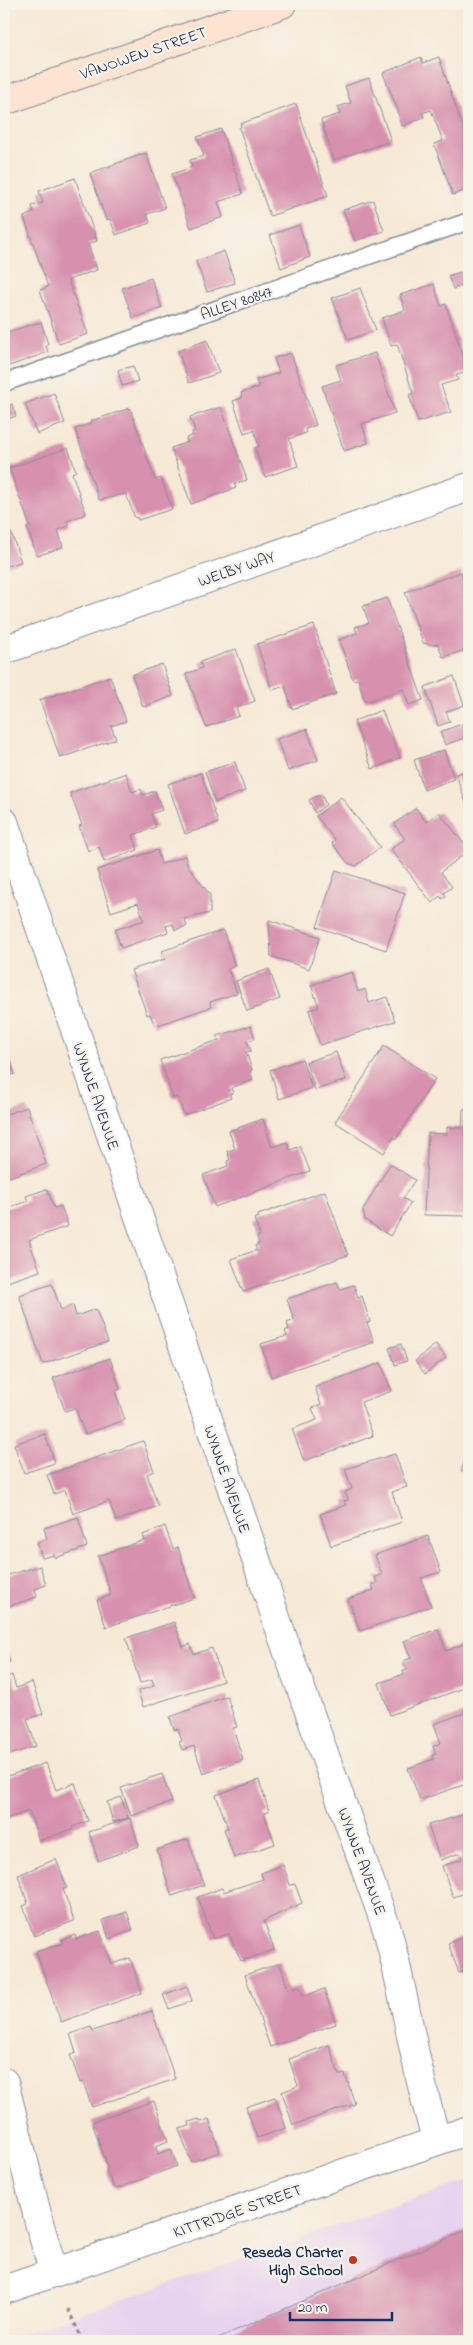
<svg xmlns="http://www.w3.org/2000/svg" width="473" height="2345" font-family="'Indie Flower',sans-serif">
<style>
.built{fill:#e7d2ef}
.building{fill:#d790ad}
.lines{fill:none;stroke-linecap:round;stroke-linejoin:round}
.service-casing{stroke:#888c9a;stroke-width:19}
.minor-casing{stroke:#888c9a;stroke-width:30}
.tertiary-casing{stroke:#888c9a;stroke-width:30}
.secondary-casing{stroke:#888c9a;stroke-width:30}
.path{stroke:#888c9a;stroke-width:3;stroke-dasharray:4 4;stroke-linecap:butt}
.service{stroke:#fff;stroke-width:16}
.minor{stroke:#fff;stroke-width:28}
.tertiary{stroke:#fff;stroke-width:28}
.secondary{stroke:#fde4d1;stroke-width:28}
.poi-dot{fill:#c8321e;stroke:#f7f3e8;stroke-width:2}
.labels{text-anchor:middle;stroke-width:4.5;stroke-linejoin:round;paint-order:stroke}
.street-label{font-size:16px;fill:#1b2f5e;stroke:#f7f3e8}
.poi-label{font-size:16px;font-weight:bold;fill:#1b2f5e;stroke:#f7f3e8;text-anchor:end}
</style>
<rect width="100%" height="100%" fill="#f7f3e8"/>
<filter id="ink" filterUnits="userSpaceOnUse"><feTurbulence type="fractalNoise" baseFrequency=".02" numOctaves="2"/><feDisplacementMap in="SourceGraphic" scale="10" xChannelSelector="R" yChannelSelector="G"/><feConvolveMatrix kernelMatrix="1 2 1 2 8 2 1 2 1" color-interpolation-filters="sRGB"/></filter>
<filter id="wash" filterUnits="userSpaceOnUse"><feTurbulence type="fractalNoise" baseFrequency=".0096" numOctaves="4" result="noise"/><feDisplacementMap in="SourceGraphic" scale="20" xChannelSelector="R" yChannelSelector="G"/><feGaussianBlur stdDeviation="1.12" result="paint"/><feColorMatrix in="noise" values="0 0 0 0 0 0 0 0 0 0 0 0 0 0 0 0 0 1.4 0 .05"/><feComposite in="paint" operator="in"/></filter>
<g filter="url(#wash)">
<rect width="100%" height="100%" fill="#f6e9d6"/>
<path class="built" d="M 469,2180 L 469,2341 L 4,2341 L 4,2340 Z"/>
<g id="blocks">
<g class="building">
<path d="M 421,57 L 423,63 L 439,57 L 469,146 L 469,189 L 453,195 L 434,144 L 443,141 L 431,110 L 422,113 L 424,117 L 402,126 L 399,116 L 400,116 L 383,73 Z"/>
<path d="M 369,78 L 391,141 L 334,160 L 321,120 L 340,114 L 337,107 L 351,103 L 345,86 Z"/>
<path d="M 296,104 L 328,196 L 270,216 L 239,128 L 241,127 L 240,124 Z"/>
<path d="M 221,129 L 243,194 L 218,202 L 223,217 L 191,228 L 172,174 L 192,167 L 190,160 L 204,156 L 197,137 Z"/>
<path d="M 146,153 L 165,208 L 147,214 L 150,223 L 116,235 L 110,219 L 106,220 L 90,173 Z"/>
<path d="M 75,178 L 97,241 L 88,244 L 97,270 L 68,280 L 88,334 L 59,344 L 40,290 L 48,287 L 24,217 L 34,212 L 32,206 L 43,203 L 39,191 Z"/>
<path d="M 373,200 L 384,231 L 355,241 L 343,210 Z"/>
<path d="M 299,225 L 310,257 L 281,268 L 270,235 Z"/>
<path d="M 224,251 L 235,283 L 207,292 L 196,261 Z"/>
<path d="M 460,272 L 465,284 L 453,289 L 448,276 Z"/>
<path d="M 151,278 L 162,308 L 133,318 L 122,288 Z"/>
<path d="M 434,284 L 441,306 L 446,304 L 468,372 L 456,375 L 458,380 L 441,385 L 451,412 L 418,422 L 409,395 L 413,393 L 397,344 L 391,346 L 382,318 L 405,310 L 400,295 Z"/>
<path d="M 360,288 L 376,330 L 348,340 L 332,298 Z"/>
<path d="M 41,322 L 48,344 L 46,345 L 48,352 L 4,368 L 4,333 Z"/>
<path d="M 207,340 L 219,373 L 189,383 L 178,351 Z"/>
<path d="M 291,353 L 316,425 L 305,429 L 306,433 L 289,439 L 298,466 L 265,477 L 255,448 L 259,446 L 254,430 L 244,433 L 233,401 L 242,398 L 241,393 L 259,387 L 256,380 L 279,373 L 274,358 Z"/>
<path d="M 375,353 L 395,413 L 362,424 L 368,443 L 344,451 L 322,386 L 341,380 L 336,365 Z"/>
<path d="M 133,366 L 138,381 L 122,386 L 118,370 Z"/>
<path d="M 54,393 L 65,423 L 37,434 L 25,404 Z"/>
<path d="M 12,404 L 16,416 L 4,421 L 4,407 Z"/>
<path d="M 221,407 L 247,480 L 234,484 L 236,488 L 191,504 L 171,448 L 188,442 L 186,438 L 193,435 L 192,432 L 195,431 L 190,417 Z"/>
<path d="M 130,408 L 155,480 L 161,478 L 172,509 L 138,520 L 137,517 L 135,518 L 126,494 L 99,500 L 75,429 L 92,423 L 91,421 Z"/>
<path d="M 68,448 L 76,471 L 72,473 L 86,514 L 67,521 L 69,526 L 58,530 L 63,547 L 37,556 L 27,528 L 30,526 L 9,468 Z"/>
<path d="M 4,527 L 6,533 L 11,532 L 21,562 L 4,567 Z"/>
<path d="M 461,572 L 469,597 L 469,649 L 443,657 L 438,644 L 433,645 L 423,643 L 405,592 Z"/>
<path d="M 387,598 L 423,700 L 409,705 L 403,689 L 365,702 L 358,679 L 353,680 L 339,640 L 357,633 L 355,627 L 369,623 L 363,606 Z"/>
<path d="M 314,625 L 336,694 L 292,709 L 285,686 L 272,690 L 257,644 Z"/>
<path d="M 236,649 L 255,701 L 236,708 L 239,716 L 206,727 L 186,674 L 202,668 L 200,662 Z"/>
<path d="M 162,664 L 173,696 L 143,707 L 132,675 Z"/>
<path d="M 110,676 L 126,721 L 111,726 L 116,739 L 60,758 L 40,700 Z"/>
<path d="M 454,676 L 464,705 L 446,712 L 450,722 L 438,726 L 425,687 Z"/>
<path d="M 382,710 L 400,758 L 372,769 L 354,721 Z"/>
<path d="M 467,722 L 469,736 L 445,745 L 440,732 Z"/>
<path d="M 307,729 L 318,760 L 288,771 L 277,739 Z"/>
<path d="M 444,750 L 454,779 L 424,790 L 414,760 Z"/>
<path d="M 235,762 L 245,791 L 215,802 L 205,772 Z"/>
<path d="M 469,770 L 469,805 L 467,806 L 456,774 Z"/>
<path d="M 126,773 L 132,792 L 141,789 L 143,795 L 155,791 L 162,810 L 151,814 L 156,827 L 133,835 L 138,850 L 104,862 L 99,847 L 88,851 L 79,826 L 82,825 L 70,793 Z"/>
<path d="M 201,773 L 218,823 L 185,834 L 168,784 Z"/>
<path d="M 321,794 L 326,805 L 315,813 L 309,800 Z"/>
<path d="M 341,797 L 380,847 L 356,866 L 348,863 L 332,843 L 335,840 L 316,816 Z"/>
<path d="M 416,808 L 426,822 L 439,812 L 469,850 L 441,872 L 452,887 L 444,893 L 446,896 L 442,899 L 440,896 L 432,903 L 391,849 L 405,839 L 394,824 Z"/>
<path d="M 157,850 L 161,864 L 185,856 L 188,866 L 210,895 L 210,913 L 184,919 L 187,926 L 175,930 L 173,924 L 166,926 L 168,932 L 121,948 L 115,930 L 144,920 L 138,903 L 111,912 L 97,870 Z"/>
<path d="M 336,870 L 405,893 L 386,950 L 317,927 Z"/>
<path d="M 269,920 L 320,937 L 309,969 L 271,956 Z"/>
<path d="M 223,930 L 235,966 L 228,969 L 237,993 L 210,1002 L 211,1007 L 155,1026 L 150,1014 L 147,1015 L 131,970 L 165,959 L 162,951 Z"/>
<path d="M 269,969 L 280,999 L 247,1011 L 236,981 Z"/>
<path d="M 352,972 L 358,992 L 365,989 L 369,1003 L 387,997 L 395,1021 L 320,1045 L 309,1010 L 319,1007 L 311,985 Z"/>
<path d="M 251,1026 L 255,1039 L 247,1041 L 251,1051 L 246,1052 L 252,1070 L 250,1071 L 253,1080 L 231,1088 L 233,1093 L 229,1094 L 231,1098 L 184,1115 L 178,1097 L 173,1098 L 160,1060 L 219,1040 L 217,1036 Z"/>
<path d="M 4,1042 L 15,1074 L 4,1077 Z"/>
<path d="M 384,1046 L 435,1079 L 396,1139 L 394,1137 L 384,1153 L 335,1122 Z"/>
<path d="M 336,1052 L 346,1080 L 315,1090 L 306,1062 Z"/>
<path d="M 302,1059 L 312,1088 L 279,1099 L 270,1070 Z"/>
<path d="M 27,1107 L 46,1164 L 4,1179 L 4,1115 Z"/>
<path d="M 463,1109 L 469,1109 L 469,1216 L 424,1215 L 428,1133 L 447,1134 L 447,1127 L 462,1128 Z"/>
<path d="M 263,1119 L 272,1147 L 287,1142 L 290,1150 L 300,1146 L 310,1171 L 215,1207 L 203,1175 L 228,1166 L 227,1161 L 230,1160 L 227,1151 L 235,1149 L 229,1131 Z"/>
<path d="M 390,1164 L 415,1180 L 403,1198 L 411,1203 L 390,1236 L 365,1220 L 363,1210 Z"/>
<path d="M 47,1189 L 54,1208 L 61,1206 L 68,1226 L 29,1240 L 40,1271 L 7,1282 L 4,1272 L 4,1209 L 28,1201 L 26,1196 Z"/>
<path d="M 325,1191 L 348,1255 L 243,1292 L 231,1259 L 257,1250 L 255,1246 L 259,1244 L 257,1237 L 260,1235 L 254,1219 L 259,1217 L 258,1215 Z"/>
<path d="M 337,1282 L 340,1289 L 354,1285 L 358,1298 L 362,1296 L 370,1322 L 367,1323 L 374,1342 L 271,1377 L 261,1344 L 287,1336 L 285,1331 L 289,1329 L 287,1323 L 294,1320 L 287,1299 Z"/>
<path d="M 52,1284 L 61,1310 L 73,1305 L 76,1316 L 96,1309 L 108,1342 L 43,1364 L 19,1295 Z"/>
<path d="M 401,1344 L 407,1361 L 395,1365 L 389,1348 Z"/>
<path d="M 436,1344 L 446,1358 L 425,1374 L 415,1361 Z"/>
<path d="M 110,1358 L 120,1389 L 115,1391 L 125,1420 L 85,1434 L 75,1408 L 65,1411 L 53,1378 Z"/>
<path d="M 381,1363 L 392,1391 L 361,1402 L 373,1436 L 304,1461 L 292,1429 L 317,1420 L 312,1408 L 321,1405 L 315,1387 Z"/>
<path d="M 45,1434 L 55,1463 L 24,1473 L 14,1444 Z"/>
<path d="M 143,1441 L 154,1471 L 147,1474 L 158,1506 L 116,1521 L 109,1501 L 73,1514 L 65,1490 L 54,1494 L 47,1475 Z"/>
<path d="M 469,1448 L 469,1473 L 461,1471 Z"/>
<path d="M 395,1454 L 407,1487 L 392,1492 L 402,1522 L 331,1546 L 320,1514 L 346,1505 L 344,1501 L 348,1500 L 345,1492 L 352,1489 L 345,1469 Z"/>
<path d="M 78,1517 L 87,1547 L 55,1558 L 54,1555 L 42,1558 L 37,1542 L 47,1539 L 44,1528 Z"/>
<path d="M 165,1526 L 173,1549 L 178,1547 L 194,1598 L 106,1627 L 97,1600 L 111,1595 L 98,1556 L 145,1540 L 143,1535 Z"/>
<path d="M 428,1536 L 441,1572 L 421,1578 L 431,1606 L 360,1631 L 348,1599 L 374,1590 L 372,1585 L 377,1583 L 375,1577 L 382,1575 L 375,1555 Z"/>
<path d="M 40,1566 L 46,1585 L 35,1589 L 37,1597 L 4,1608 L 4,1576 Z"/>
<path d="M 174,1622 L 183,1647 L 190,1644 L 194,1654 L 212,1648 L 223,1681 L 143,1707 L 138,1691 L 154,1686 L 152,1679 L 140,1683 L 126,1638 Z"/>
<path d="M 438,1629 L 446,1651 L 468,1642 L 469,1686 L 390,1715 L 379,1683 L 404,1674 L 403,1671 L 407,1670 L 403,1661 L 411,1658 L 404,1641 Z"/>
<path d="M 4,1643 L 10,1662 L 4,1664 Z"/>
<path d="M 12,1675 L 16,1688 L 32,1682 L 43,1714 L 27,1719 L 36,1746 L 4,1757 L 4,1678 Z"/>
<path d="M 227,1696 L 237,1727 L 233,1728 L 243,1760 L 203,1774 L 194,1746 L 182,1750 L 179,1742 L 182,1741 L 178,1729 L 174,1730 L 170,1717 Z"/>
<path d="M 467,1712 L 469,1718 L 469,1783 L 420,1800 L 408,1768 L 434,1759 L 432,1755 L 436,1754 L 433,1746 L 441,1743 L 434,1724 Z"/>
<path d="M 46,1763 L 56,1790 L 75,1783 L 88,1821 L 72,1827 L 73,1829 L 39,1841 L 29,1811 L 4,1820 L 4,1773 L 5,1777 Z"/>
<path d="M 162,1774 L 172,1802 L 131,1816 L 121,1788 Z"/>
<path d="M 259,1780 L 269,1811 L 264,1813 L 275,1844 L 234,1858 L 224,1829 L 228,1828 L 216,1795 Z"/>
<path d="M 121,1797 L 128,1818 L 113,1822 L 107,1802 Z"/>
<path d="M 469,1813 L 469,1892 L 453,1897 L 442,1866 L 462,1859 L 460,1853 L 440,1860 L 428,1825 Z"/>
<path d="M 130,1818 L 139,1846 L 98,1861 L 89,1832 Z"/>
<path d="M 188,1839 L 204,1885 L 172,1896 L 157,1850 Z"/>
<path d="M 56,1859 L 67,1888 L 63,1889 L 74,1921 L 34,1936 L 23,1906 L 28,1904 L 18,1875 Z"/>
<path d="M 283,1865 L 290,1885 L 295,1884 L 302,1903 L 264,1921 L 274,1950 L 241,1961 L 229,1934 L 213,1939 L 198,1897 L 222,1888 L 223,1892 L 263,1879 L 261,1873 Z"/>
<path d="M 127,1912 L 133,1930 L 109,1939 L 103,1920 Z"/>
<path d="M 100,1931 L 112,1964 L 130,1958 L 142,1993 L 61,2022 L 36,1952 L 63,1943 L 61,1940 L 75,1935 L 76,1939 Z"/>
<path d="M 469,1935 L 469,1969 L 459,1973 L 448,1943 Z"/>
<path d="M 280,1963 L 288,1989 L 300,1986 L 304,1996 L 324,1989 L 336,2024 L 270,2047 L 245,1975 Z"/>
<path d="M 187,1986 L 192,2001 L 169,2009 L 163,1995 Z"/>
<path d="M 152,2011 L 175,2079 L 92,2107 L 83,2082 L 80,2083 L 70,2055 L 76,2053 L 70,2034 L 91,2027 L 93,2031 Z"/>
<path d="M 329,2045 L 339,2075 L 345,2074 L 355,2104 L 293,2125 L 282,2092 L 298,2086 L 289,2059 Z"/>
<path d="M 275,2097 L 286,2128 L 257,2138 L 246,2107 Z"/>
<path d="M 154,2101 L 168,2141 L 156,2146 L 158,2154 L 171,2149 L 177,2166 L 116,2189 L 115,2186 L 113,2187 L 106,2169 L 108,2168 L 92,2122 Z"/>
<path d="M 199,2119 L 201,2122 L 209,2119 L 220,2152 L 191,2162 L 179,2129 L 190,2126 L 189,2122 Z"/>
<path d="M 469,2229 L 469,2341 L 211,2341 Z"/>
</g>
</g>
</g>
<g filter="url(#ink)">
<use href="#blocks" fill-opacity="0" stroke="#888c9a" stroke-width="1"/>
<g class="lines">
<defs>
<path id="service" d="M 4,383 L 469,221"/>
<g id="minor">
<path d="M 4,650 L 469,487"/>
<path d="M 4,822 L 286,1647 L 387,1929 C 406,1999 415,2071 437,2141"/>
<path d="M 4,2082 L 40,2226 L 54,2273"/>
</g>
<path id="tertiary" d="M 4,2290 L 469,2130"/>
<path id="secondary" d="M 4,101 L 282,4"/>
</defs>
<use href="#service" class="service-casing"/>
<use href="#minor" class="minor-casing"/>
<use href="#tertiary" class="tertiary-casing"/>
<use href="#secondary" class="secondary-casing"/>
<path class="path" d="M 68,2309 L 83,2341"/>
<use href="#service" class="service"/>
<use href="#minor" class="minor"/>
<use href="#tertiary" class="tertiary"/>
<use href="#secondary" class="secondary"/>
</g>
</g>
<circle class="poi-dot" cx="353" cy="2260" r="5"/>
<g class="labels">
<g class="street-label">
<text transform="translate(143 52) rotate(-19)" y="6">VANOWEN STREET</text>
<text transform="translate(236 302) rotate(-19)" y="6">ALLEY 80847</text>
<text transform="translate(236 568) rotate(-19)" y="6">WELBY WAY</text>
<text transform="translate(97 1096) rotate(71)" y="6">WYNNE AVENUE</text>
<text transform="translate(228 1479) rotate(71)" y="6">WYNNE AVENUE</text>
<text transform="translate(363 1861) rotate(70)" y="6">WYNNE AVENUE</text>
<text transform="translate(237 2210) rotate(-19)" y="6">KITTRIDGE STREET</text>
</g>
<g class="poi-label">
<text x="343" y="2257">Reseda Charter<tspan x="343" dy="18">High School</tspan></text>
</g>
</g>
<rect width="473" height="2345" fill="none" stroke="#f7f3e8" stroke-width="20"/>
<path d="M290 2312v8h102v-8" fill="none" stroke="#1b2f5e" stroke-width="2.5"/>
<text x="298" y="2312" font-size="15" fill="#1b2f5e" stroke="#f7f3e8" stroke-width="4" paint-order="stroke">20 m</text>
</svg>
